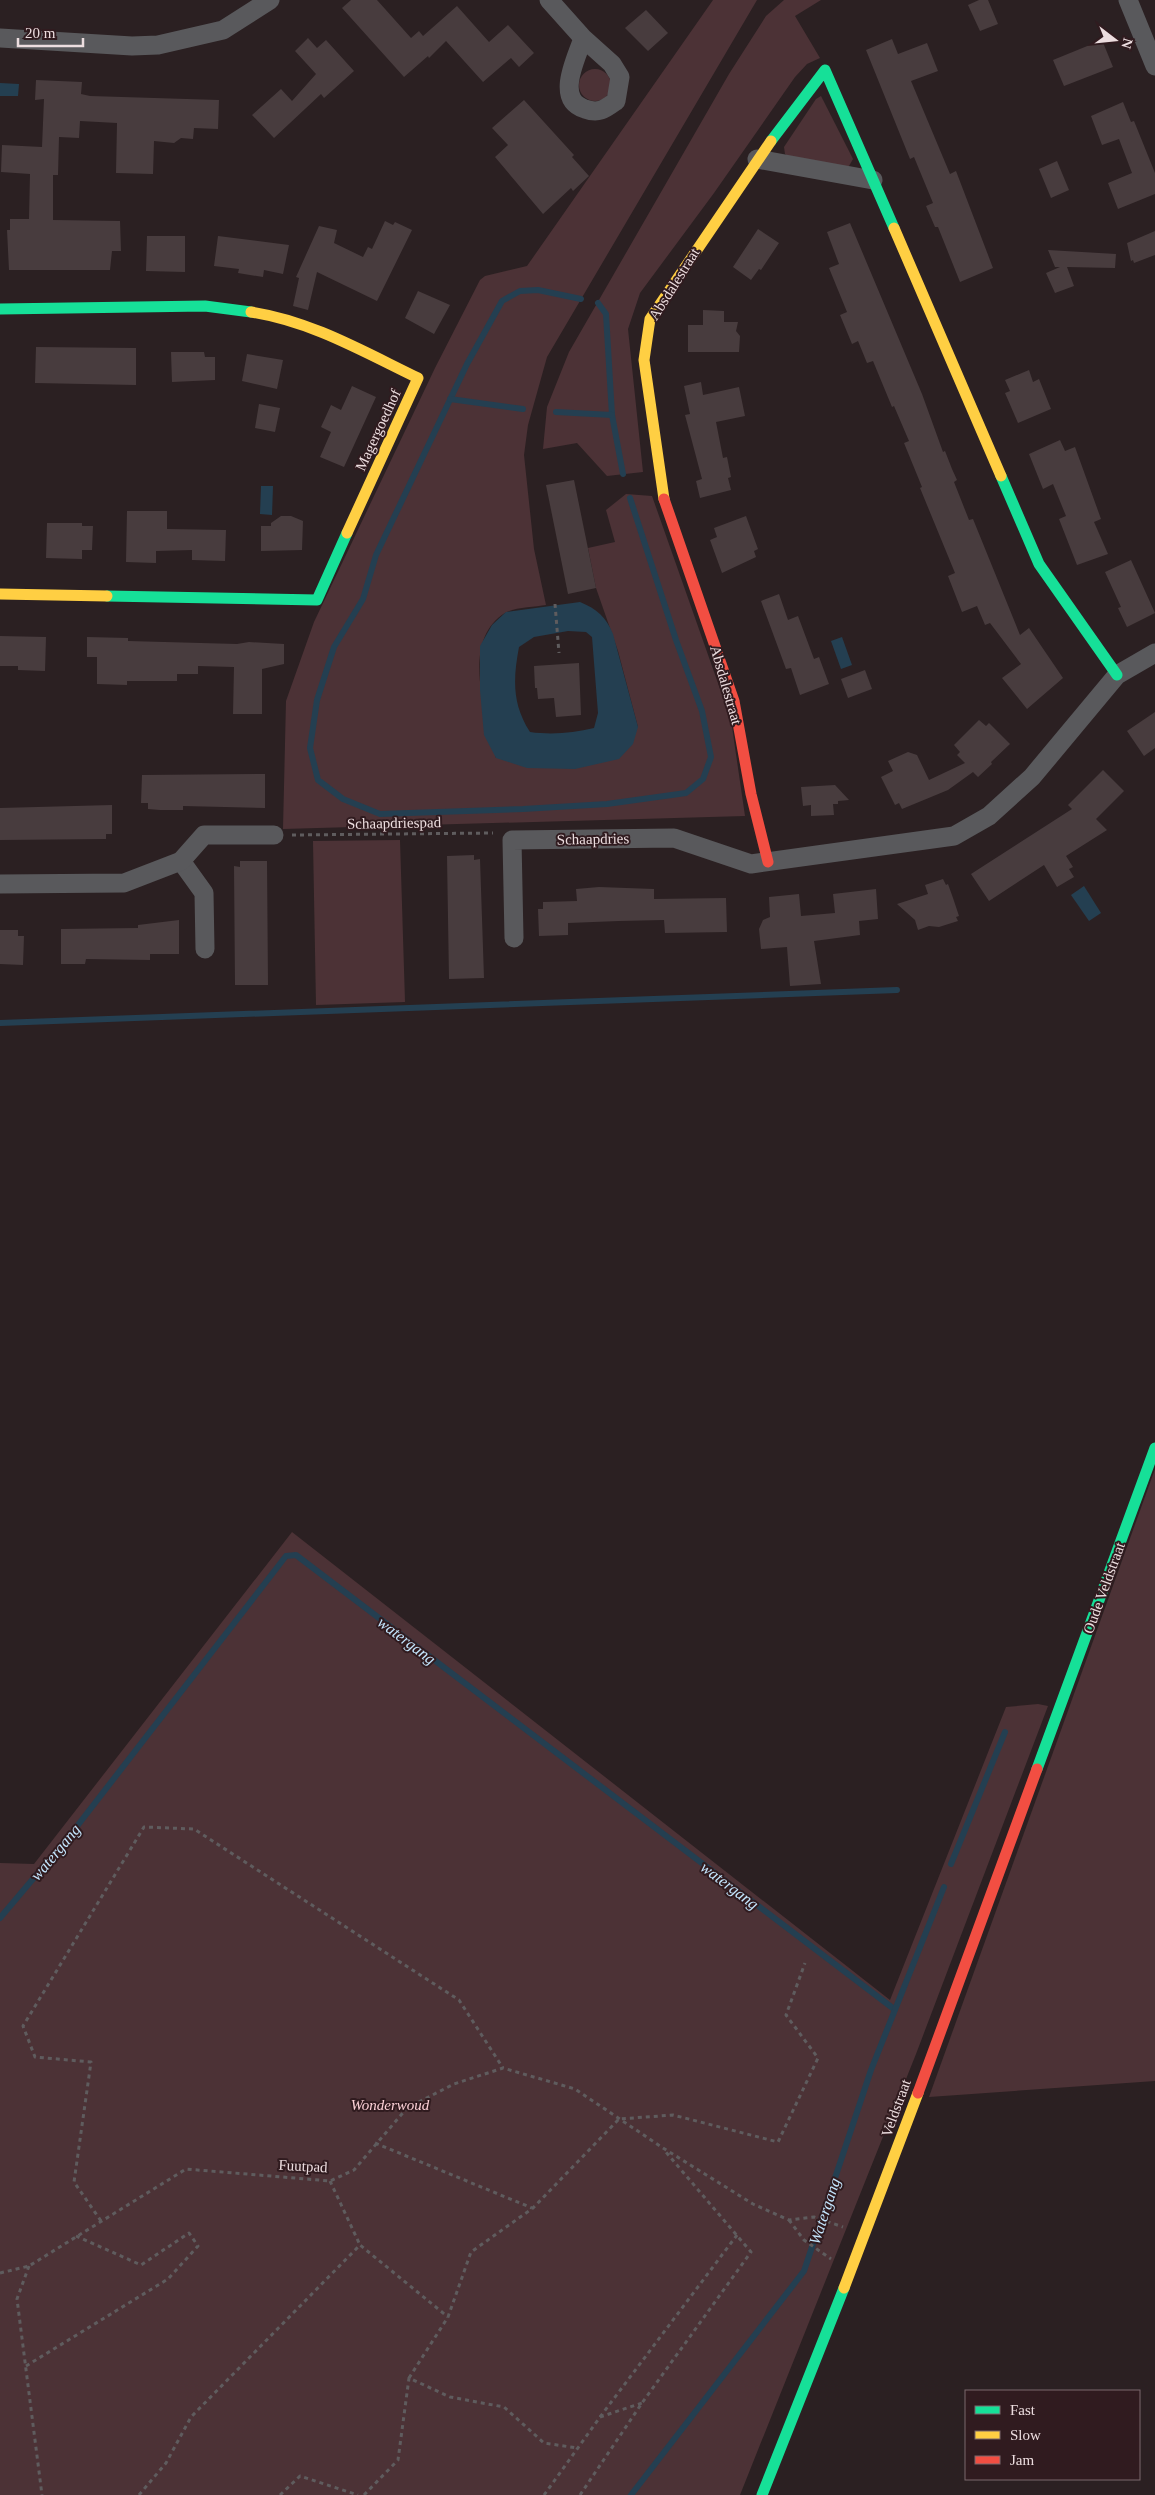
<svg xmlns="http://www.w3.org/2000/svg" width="1155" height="2495" font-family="Georgia,serif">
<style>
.green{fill:#4c3236}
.water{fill:#243f51;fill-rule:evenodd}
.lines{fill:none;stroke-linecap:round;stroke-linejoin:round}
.stream{stroke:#243f51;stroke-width:6}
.building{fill:#483c3e}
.path{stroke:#5f5c5e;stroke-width:3;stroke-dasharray:4 4;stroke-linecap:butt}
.street{stroke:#59595c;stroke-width:19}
.fast{stroke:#16e098;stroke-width:11}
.slow{stroke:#ffcf43;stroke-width:11}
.jam{stroke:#f24e42;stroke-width:11}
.labels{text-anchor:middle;stroke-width:4;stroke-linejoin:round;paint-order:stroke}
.street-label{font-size:15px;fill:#ecdddf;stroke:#301b1f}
.park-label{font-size:15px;font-style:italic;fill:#fbd0d6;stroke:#301b1f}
.water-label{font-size:16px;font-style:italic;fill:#c4e6fe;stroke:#301b1f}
</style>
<rect width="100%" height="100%" fill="#2b2022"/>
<g class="green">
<path d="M 713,0 L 757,0 L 547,357 L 528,425 L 524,455 L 534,549 L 546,605 C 535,607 515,607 505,613 C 459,641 487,717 496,758 L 638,727 L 618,651 L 596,588 L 588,548 L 615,542 L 606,510 L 626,494 L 652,496 L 731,720 L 745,816 L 283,829 L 286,701 L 314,622 L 435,368 L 480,280 L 485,276 L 527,266 Z"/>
<path d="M 784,0 L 821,0 L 795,16 L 820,58 L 807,64 L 795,77 L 714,193 L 640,293 L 628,329 L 643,472 L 607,476 L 577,443 L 543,449 L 547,407 L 569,352 L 729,74 L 766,16 Z"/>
<circle cx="595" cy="85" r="16"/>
<path d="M 821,96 L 853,159 L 849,166 L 843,168 L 789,157 L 785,154 L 784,147 L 816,99 Z"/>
<path d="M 400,840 L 405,1002 L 316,1005 L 313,841 Z"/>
<path d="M 1155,1469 L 1155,2081 L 929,2097 Z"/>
<path d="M 292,1532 L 890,2000 L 1006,1707 L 1038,1704 L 1048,1706 L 916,2054 L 740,2495 L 0,2495 L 0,1863 L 34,1864 Z"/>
</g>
<g class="water">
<path d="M 0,83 L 19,84 L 18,96 L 0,96 Z"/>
<path d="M 261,486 L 273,486 L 272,515 L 260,514 Z"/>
<path d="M 580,602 C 597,609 606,617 613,634 L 638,727 L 633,744 L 619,759 L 575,769 L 527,768 L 496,758 L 484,735 L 480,690 L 480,646 L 492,625 L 506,612 ZM 568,631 L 586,632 L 592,637 L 598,713 L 594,728 C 573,733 552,735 530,732 C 512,704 513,679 519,647 L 534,637 Z"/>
<path d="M 842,637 L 852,665 L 841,669 L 831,641 Z"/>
<path d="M 1084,886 L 1101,913 L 1089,921 L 1071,895 Z"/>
</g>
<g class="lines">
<g class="stream">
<path d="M 581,299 L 538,290 L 520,291 L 502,301 L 467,364 L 376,555 L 363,599 L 334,647 L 317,700 L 310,748 L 318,780 L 343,799 L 380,814 L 523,809 L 607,804 L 686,793 L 703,779 L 711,757 L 702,711 L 676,640 L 630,498"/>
<path d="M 598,303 L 606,314 L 612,415 L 623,474"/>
<path d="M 450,399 L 523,409"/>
<path d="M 556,412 L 612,415"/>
<path d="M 0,1023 L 897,990"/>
<path d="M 951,1864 L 1005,1732"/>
<path d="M 0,1918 L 71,1834 L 286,1556 L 296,1555 L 894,2009"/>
<path d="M 631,2495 L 804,2271 L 871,2070 L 944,1887"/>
</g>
</g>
<g class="building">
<path d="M 351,0 L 377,0 L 411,38 L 419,31 L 423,36 L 457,6 L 489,42 L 508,25 L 534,53 L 519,67 L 511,58 L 483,82 L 446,41 L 429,58 L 428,56 L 404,77 L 342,8 Z"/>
<path d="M 979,0 L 988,0 L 998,24 L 980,31 L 968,5 Z"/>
<path d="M 646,10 L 668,33 L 648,51 L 625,28 Z"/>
<path d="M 308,38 L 317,48 L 326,40 L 354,71 L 324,98 L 321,94 L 274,138 L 252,115 L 281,89 L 292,101 L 316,74 L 295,51 Z"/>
<path d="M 892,39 L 898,54 L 927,43 L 938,71 L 911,81 L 950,174 L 956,171 L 993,268 L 960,282 L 938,227 L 935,227 L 926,206 L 933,203 L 914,157 L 910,159 L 866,50 Z"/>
<path d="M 1102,40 L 1113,67 L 1064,86 L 1053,60 Z"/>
<path d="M 36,80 L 82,82 L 81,94 L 90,96 L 219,100 L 218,129 L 194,128 L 193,139 L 181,138 L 174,143 L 154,141 L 153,174 L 116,173 L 117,123 L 80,121 L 79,138 L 59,137 L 58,175 L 53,175 L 53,220 L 120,221 L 121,251 L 112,251 L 110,270 L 9,270 L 7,230 L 10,230 L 10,219 L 29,219 L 30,174 L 1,172 L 2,145 L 42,147 L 44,99 L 35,100 Z"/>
<path d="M 524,100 L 574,155 L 572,157 L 589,176 L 573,191 L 571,188 L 543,214 L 495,157 L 508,145 L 492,128 Z"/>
<path d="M 1123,102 L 1131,122 L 1134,121 L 1155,173 L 1155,194 L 1118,209 L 1108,183 L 1132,173 L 1119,139 L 1102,145 L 1091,116 Z"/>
<path d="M 1057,161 L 1069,190 L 1051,198 L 1039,169 Z"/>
<path d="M 385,221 L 393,225 L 395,222 L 412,230 L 377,301 L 317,272 L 308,310 L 293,306 L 299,278 L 296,277 L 319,226 L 337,230 L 334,243 L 363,257 L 368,247 L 372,249 Z"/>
<path d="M 850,223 L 922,394 L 943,452 L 945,451 L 952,469 L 957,480 L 954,482 L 969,520 L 973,519 L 1020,635 L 1029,628 L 1063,678 L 1027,709 L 1002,678 L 1021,664 L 990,623 L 985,625 L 977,606 L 962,612 L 948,576 L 955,573 L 920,488 L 922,487 L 904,443 L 909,441 L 894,406 L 892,407 L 873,361 L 867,363 L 858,341 L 852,344 L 840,315 L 847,312 L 829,268 L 839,264 L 827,232 Z"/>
<path d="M 758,229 L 779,243 L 761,270 L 759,269 L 751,280 L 733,267 Z"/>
<path d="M 1155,231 L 1155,255 L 1134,263 L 1133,260 L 1131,261 L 1127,243 Z"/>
<path d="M 147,236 L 185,236 L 185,272 L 146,271 Z"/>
<path d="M 218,236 L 289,245 L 283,274 L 264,270 L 263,277 L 238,273 L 239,269 L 214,266 Z"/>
<path d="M 1048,250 L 1116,254 L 1115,268 L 1067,267 L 1074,286 L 1055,293 L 1046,273 L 1060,267 L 1055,267 Z"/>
<path d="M 418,291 L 450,305 L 434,334 L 405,318 Z"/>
<path d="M 703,310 L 724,311 L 724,322 L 738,322 L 736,331 L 740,336 L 739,352 L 688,352 L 688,325 L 703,325 Z"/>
<path d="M 36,347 L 136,348 L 136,385 L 35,383 Z"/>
<path d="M 171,352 L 204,352 L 205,357 L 215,357 L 215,380 L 172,382 Z"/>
<path d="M 247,354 L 283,360 L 277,389 L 242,381 Z"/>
<path d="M 1029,370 L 1033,382 L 1039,379 L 1051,409 L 1018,423 L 1005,393 L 1010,391 L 1005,380 Z"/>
<path d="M 701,382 L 703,395 L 739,387 L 745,416 L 716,422 L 723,458 L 727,457 L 731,477 L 728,478 L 731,490 L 700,498 L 696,481 L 702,479 L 685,415 L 690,414 L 684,386 Z"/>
<path d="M 352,386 L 376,397 L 344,467 L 320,457 L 331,432 L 321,427 L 331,405 L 341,410 Z"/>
<path d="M 259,404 L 280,408 L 275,432 L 255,428 Z"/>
<path d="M 1060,440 L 1065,451 L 1075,447 L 1101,519 L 1094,522 L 1108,554 L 1077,565 L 1059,519 L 1066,516 L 1053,484 L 1043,489 L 1029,454 Z"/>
<path d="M 574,480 L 596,588 L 568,594 L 546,485 Z"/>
<path d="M 127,511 L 167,511 L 167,529 L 226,530 L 225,561 L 192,560 L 192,550 L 156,551 L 156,563 L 126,562 Z"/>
<path d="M 281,516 L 291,516 L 303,521 L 302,550 L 261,551 L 261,526 L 271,526 L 271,523 Z"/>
<path d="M 746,516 L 758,549 L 754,551 L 756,557 L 722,573 L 710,540 L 717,537 L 714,528 Z"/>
<path d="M 47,523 L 82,523 L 82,526 L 93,526 L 92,550 L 82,550 L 82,559 L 46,558 Z"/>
<path d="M 1131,560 L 1155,613 L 1127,627 L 1118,608 L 1121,607 L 1105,572 Z"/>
<path d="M 779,594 L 788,620 L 798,616 L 814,659 L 819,657 L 829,684 L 800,695 L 791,668 L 786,669 L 761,601 Z"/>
<path d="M 0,636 L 46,637 L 45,671 L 18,670 L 18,666 L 0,666 Z"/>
<path d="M 87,637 L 128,638 L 128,641 L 237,644 L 249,642 L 284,644 L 284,664 L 262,669 L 262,714 L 233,714 L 234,667 L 198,666 L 198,674 L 177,674 L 177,681 L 127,681 L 127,685 L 97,684 L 97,657 L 87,657 Z"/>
<path d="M 579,663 L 581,715 L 556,717 L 554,698 L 538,699 L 537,688 L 535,688 L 534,666 Z"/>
<path d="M 865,670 L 872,689 L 848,698 L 841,679 Z"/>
<path d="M 1155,712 L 1155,748 L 1144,756 L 1127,731 Z"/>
<path d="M 979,720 L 986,726 L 989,723 L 1010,744 L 991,762 L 992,764 L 978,777 L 973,772 L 948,790 L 902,809 L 899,803 L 895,805 L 881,777 L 893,771 L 888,761 L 908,752 L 917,755 L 929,780 L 965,763 L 957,755 L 960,752 L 954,745 Z"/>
<path d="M 1103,770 L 1124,791 L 1096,819 L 1107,830 L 1066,856 L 1073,867 L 1069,869 L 1074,877 L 1057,887 L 1044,865 L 989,901 L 971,874 L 1072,809 L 1068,805 Z"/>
<path d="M 265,774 L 265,808 L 183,806 L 183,810 L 160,810 L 148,809 L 148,803 L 141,803 L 142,775 Z"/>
<path d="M 835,785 L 849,800 L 838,801 L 838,804 L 833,804 L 834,815 L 811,816 L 811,805 L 803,806 L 801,787 Z"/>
<path d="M 112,805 L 112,834 L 106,834 L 106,839 L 0,840 L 0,808 Z"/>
<path d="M 474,855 L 474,860 L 480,859 L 484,978 L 449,979 L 447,856 Z"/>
<path d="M 240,861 L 267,861 L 268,985 L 235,985 L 234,866 L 240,867 Z"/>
<path d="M 943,879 L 946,885 L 948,884 L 953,898 L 959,916 L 956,917 L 958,921 L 939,927 L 929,926 L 918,930 L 915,920 L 897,904 L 928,894 L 925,885 Z"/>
<path d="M 599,887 L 654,889 L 654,899 L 726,898 L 727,932 L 665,933 L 664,920 L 619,921 L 568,923 L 568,935 L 539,936 L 538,909 L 543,909 L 543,902 L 577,901 L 576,889 Z"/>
<path d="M 876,889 L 878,919 L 859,921 L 860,935 L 814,941 L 821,984 L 790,986 L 787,947 L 761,949 L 759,929 L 763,920 L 770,917 L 769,897 L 799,894 L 801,916 L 835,913 L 833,894 Z"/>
<path d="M 179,920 L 179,954 L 150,954 L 150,960 L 86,959 L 85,964 L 61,964 L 61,929 L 138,928 L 138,925 Z"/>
<path d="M 0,930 L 18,930 L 18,936 L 24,936 L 23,965 L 0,964 Z"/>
</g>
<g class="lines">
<g class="path">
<path d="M 555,604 L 559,653"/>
<path d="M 292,835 L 493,833"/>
<path d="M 375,2143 L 532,2208"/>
<path d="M 330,2181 L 360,2245"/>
<path d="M 789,2220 L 804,2240 L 831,2259"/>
<path d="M 101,2221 L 74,2182 L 91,2062 L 35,2057 L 23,2026 L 144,1827 L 194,1829 L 459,2000 L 503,2068"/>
<path d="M 29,2266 L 17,2299 L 42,2495"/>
<path d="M 0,2273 L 29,2266 L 186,2169 L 330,2181 L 354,2170 L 407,2108 L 454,2084 L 503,2068 L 575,2089 L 663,2148 L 753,2204 L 789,2220 L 814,2217 L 843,2227"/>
<path d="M 26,2366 L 168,2279 L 198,2246 L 189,2233 L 141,2265 L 76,2236"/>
<path d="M 409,2378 L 448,2317 L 471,2252 L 533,2208 L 619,2119 L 673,2115 L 778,2142 L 818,2058 L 786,2015 L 805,1963"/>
<path d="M 600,2417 L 737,2235"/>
<path d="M 139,2495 L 166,2463 L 191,2417 L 360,2245 L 448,2317"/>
<path d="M 280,2495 L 300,2476 L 358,2495"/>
<path d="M 364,2495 L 398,2460 L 409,2378 L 450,2397 L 504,2407 L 544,2443 L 577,2448"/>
<path d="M 544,2495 L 600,2417 L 642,2403"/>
<path d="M 580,2495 L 642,2403 L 751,2252 L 665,2151"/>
</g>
<g class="street">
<path d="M 549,0 L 583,38 L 612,64 L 620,77 L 616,101 C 605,109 599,114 585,109 C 554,99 577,58 583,38"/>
<path d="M 1128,0 L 1155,66"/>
<path d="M 0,38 L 132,46 L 158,45 L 223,30 L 270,0"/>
<path d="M 757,159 L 873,180"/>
<path d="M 181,861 L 204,893 L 205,949"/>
<path d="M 0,884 L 124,883 L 181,861 L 204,835 L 274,835"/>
<path d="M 514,938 L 512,840 L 674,838 L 751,864 L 954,836 L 989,816 L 1032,777 L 1117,675 L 1155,653"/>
</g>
<g class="fast">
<path d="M 771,141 L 825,70 L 894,228"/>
<path d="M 0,309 L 205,306 L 251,312"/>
<path d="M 1001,476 L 1039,564 L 1117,675"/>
<path d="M 107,596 L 317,600 L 347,533"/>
<path d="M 1037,1769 L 1155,1448"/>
<path d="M 762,2495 L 844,2288"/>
</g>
<g class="slow">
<path d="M 894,228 L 1001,476"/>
<path d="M 251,312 C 311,321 364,352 418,378 L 347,533"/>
<path d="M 664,499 L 644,360 L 650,319 L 771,141"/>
<path d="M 0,594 L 107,596"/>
<path d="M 844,2288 L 918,2093"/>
</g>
<g class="jam">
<path d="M 664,499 L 734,701 L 751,794 L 768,862"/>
<path d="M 918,2093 L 1037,1769"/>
</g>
</g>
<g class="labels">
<g class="street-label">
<text transform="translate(674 284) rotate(-58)" y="5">Absdalestraat</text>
<text transform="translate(378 430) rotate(-65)" y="5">Magergoedhof</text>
<text transform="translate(726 685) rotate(74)" y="5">Absdalestraat</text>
<text transform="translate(394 823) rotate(-1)" y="5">Schaapdriespad</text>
<text transform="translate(593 839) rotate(-1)" y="5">Schaapdries</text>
<text transform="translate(1104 1588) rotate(-70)" y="5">Oude Veldstraat</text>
<text transform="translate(896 2108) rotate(-70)" y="5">Veldstraat</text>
<text transform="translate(303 2166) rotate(3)" y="5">Fuutpad</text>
</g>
<g class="park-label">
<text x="390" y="2110">Wonderwoud</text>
</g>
<g class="water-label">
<text transform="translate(407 1640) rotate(37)" y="6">watergang</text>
<text transform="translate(55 1852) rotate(-50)" y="6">watergang</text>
<text transform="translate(730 1885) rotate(37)" y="6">watergang</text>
<text transform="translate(824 2211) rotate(-72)" y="6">Watergang</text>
</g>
</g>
<rect x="965" y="2390" width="175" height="90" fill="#301b1f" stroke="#7b696c"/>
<rect x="975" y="2406" width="25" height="8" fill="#16e098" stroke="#7b696c"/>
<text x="1010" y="2415" font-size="15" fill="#ecdddf">Fast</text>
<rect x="975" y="2431" width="25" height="8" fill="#ffcf43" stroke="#7b696c"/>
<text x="1010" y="2440" font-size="15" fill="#ecdddf">Slow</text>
<rect x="975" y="2456" width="25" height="8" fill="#f24e42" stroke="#7b696c"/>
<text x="1010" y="2465" font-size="15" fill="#ecdddf">Jam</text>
<g transform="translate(1115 40) rotate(106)" stroke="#301b1f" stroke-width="4" paint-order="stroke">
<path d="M0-4L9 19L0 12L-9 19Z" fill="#ecdddf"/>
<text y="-8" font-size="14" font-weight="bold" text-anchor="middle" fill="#ecdddf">N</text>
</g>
<path d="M18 38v8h65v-8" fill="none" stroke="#ecdddf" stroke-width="2.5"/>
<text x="25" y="38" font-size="15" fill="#ecdddf" stroke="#301b1f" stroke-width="4" paint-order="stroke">20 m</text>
</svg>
